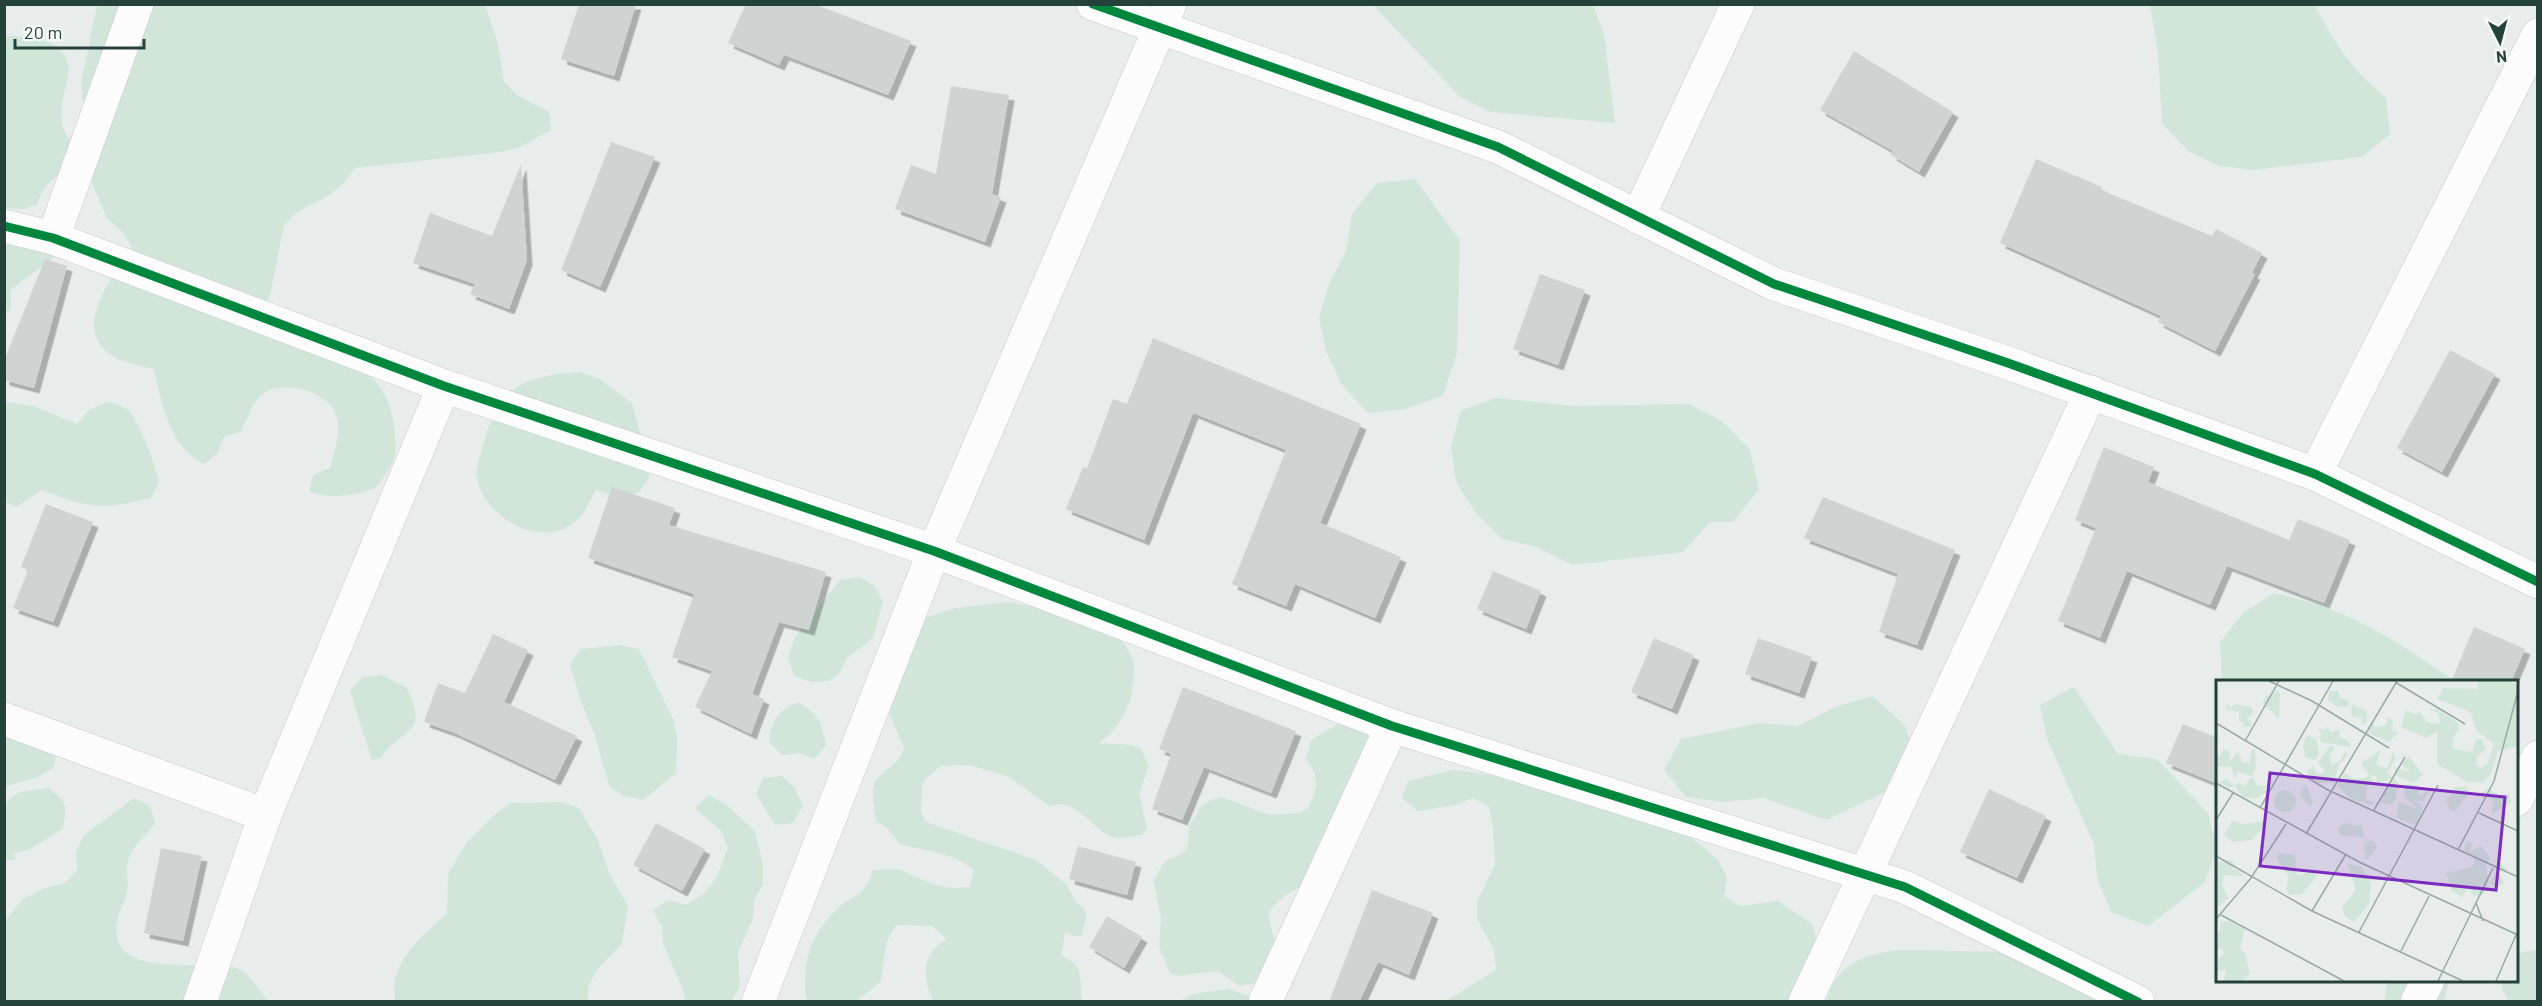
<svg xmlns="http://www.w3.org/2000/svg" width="2542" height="1006" font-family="Barlow,sans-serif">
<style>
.green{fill:#d1e6d8}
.building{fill:#cfd4d2;filter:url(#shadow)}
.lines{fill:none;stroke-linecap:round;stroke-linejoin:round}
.minor-casing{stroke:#c5cac8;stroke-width:34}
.minor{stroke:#fcfcfc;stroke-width:33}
.cycleway-casing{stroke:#f7fbf9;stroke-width:13}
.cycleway{stroke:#00873e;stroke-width:9}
.inset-road{fill:none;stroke:#9aa9a4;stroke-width:1.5}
.view{fill:#7b2cbf;fill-opacity:0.15;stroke:#7b2cbf;stroke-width:3}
.inset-edge{fill:none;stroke:#24423a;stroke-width:3}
</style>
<defs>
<filter id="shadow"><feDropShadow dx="5.5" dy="5.5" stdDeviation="0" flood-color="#0004"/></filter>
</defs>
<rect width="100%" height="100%" fill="#e8edeb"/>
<g class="green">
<path d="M 97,5 L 485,5 L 498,44 L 504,81 L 517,95 L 549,112 L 551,130 L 518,148 L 500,152 L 355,168 L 344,183 L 329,195 L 296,213 L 284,225 L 270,296 L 260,313 C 312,335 387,360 394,425 C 398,458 396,462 375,488 C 353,496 331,499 309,492 L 313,475 L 330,468 C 334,452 341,435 337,418 C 331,390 277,376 258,398 C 251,406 247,421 241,431 L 224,437 L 217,454 L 204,464 C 168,445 163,406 154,369 C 143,366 129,364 118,359 C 66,332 112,278 132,247 L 123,233 L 107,218 L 92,183 L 89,164 L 81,83 Z"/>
<path d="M 1373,5 L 1593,5 L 1604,34 L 1615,123 L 1491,112 L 1459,96 Z"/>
<path d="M 2150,5 L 2315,5 C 2337,47 2350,67 2386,98 L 2390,134 L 2362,157 L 2253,170 L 2219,166 L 2188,151 L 2162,123 L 2158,53 Z"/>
<path d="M 5,36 C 33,37 78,39 67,82 C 63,97 58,116 65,132 C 67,137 73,142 77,146 L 73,166 C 54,176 44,184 37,205 L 22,209 L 5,208 Z"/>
<path d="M 1415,179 L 1460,241 L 1457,353 L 1443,395 L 1406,409 L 1368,413 L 1342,385 L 1326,351 L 1319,317 L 1329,284 L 1346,251 L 1352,214 L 1377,183 Z"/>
<path d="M 5,216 L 53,238 L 53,257 C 40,270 25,277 11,290 L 11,308 L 5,314 Z"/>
<path d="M 580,372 L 598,378 L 632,403 L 647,458 L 649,478 L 639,492 L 622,498 L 596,490 C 591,500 585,513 576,521 C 543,551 484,518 477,478 C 475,467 481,453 484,442 C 499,386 525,376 580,372 Z"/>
<path d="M 1496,398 L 1574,406 L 1689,404 L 1722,421 L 1750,450 L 1759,489 L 1733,522 L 1710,522 L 1683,552 L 1573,565 L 1537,547 L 1502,539 L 1475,512 L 1456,482 L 1451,447 L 1461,410 Z"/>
<path d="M 5,402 L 34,406 L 77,424 L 89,410 L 107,402 C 114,404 124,406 129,411 C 138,420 158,468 158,481 C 158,486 153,493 151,498 C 102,510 88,508 42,490 L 16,507 L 5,502 Z"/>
<path d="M 858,577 L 874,585 L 883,602 L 873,638 L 847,658 L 839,674 L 829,681 L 811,682 L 794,676 L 788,658 L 794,639 L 840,580 Z"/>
<path d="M 2274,593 C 2348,608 2396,640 2456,682 L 2222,682 L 2220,642 L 2243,613 Z"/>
<path d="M 1008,602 C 1049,611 1115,613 1132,658 C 1136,668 1133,681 1132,690 C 1130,710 1115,733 1099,743 L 1132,745 L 1141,749 L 1149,766 L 1139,793 L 1147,829 L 1141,835 C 1133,836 1122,840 1113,837 C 1090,829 1077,796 1049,806 L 1009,777 L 970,765 L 941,766 L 926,778 L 922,786 L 921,813 L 926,822 L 1036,860 L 1067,885 L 1076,902 L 1084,908 L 1086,917 L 1082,936 L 1073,936 L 1065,932 L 1062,955 C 1066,960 1071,960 1075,964 C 1083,971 1080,990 1082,1001 L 933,1001 C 922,975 921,954 947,939 L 932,926 L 896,925 L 886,943 L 881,981 L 857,1001 L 807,1001 C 800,966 811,934 837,909 C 855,892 865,898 873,870 L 898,869 L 935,885 L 952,888 L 970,887 L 974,870 C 948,851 930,852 900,844 L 888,829 L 876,821 C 875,810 870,792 875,782 C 883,768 898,767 904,748 L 887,709 L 924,618 L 956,608 Z"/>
<path d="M 620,645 L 639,649 L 673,719 L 677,736 L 676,773 L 643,800 L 624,796 L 609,786 L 595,735 L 581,702 L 570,664 L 581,649 Z"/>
<path d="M 382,675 L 407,688 C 431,737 398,729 381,758 L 372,760 L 350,691 L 363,677 Z"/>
<path d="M 2074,687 L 2118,754 L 2157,759 L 2208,813 L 2217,848 L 2205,882 L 2148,926 L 2111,912 L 2097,878 L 2094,844 L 2047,739 L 2040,705 Z"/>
<path d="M 1872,696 L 1905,725 L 1916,761 L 1894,788 L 1826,820 L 1764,798 L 1723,802 L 1686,797 L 1664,770 L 1681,739 L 1759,723 L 1798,726 L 1835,707 Z"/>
<path d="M 798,702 C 818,713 823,724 826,746 L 814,759 L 800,753 L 782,755 L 769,741 C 772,719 778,710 798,702 Z"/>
<path d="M 4,718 L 57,749 L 54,767 L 38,777 L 5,787 Z"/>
<path d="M 1343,721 L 1373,726 L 1353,781 L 1337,807 L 1329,881 C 1299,887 1288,888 1268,913 L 1275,943 L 1259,982 L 1240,986 L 1218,971 L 1178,976 L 1170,973 L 1159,947 L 1161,918 L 1154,882 C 1157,875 1160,866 1166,861 C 1171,857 1179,856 1184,852 C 1194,841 1181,828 1199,813 L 1198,808 L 1211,800 L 1221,797 L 1270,815 L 1300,813 L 1308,808 C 1318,787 1320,778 1306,759 L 1311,740 Z"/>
<path d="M 1453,770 L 1517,778 L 1688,835 L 1718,860 L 1727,877 L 1724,896 L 1740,906 L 1778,901 L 1812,924 L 1818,942 L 1792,1001 L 1446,1001 L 1496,970 L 1494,950 L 1477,919 L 1477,902 L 1495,864 L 1493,828 L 1489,807 L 1473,798 L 1456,805 L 1417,811 L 1402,798 L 1408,781 Z"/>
<path d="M 782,776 L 795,788 L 803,806 L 793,823 L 775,825 L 756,794 L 763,778 Z"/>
<path d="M 49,788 C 68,803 67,805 63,829 L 30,849 L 13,854 L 16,860 L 5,860 L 5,802 L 20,792 Z"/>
<path d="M 709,795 L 728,806 L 755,831 L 763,866 L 763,884 L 754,901 L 753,919 L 738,952 L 740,988 L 731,1001 L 685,1001 L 684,992 L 663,944 L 662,927 L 653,910 L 669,900 L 686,905 C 715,889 717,877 728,848 L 721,831 L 695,808 Z"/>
<path d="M 134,798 L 150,806 L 155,824 C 143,838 128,849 127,869 C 127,880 129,886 126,896 C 123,905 118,914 117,922 C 107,981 201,959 233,967 C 248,970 259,990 268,1001 L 5,1001 L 4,922 L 22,900 L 42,889 L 65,883 L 77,870 L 76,851 L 84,835 Z"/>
<path d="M 561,802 L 579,808 L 598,840 L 609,873 L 628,906 L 622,944 L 597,970 L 588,987 L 588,1001 L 395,1001 C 389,961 420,939 447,913 L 448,874 L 467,842 L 495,814 L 511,803 Z"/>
<path d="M 1899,950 L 2018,952 L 2131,1002 L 1826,1002 C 1835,964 1865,954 1899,950 Z"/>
<path d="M 2537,950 L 2537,1001 L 2509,1001 L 2502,989 L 2502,981 L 2516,980 L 2517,953 Z"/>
<path d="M 2385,981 L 2449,981 L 2444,1001 L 2384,1002 L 2387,983 Z"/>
<path d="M 1228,989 L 1247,995 L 1253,1001 L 1178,1002 L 1193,994 Z"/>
</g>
<g class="building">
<path d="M 579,4 L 636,4 L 614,76 L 561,59 Z"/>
<path d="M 746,4 L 814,4 L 911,41 L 888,95 L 784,55 L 779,65 L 728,43 Z"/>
<path d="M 1854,51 L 1953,112 L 1919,172 L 1891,155 L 1893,151 L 1820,110 Z"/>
<path d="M 951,86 L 1009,95 L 992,194 L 1001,197 L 985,242 L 895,209 L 911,165 L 936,174 Z"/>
<path d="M 611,142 L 655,157 L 600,287 L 561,270 Z"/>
<path d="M 2036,159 L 2102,187 L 2101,190 L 2212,236 L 2216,229 L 2262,253 L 2252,273 L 2255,274 L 2215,351 L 2158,322 L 2161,316 L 2000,243 Z"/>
<path d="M 521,164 L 527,260 L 509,309 L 470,294 L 475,284 L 413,263 L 430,213 L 492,236 Z"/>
<path d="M 45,259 L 67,266 L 34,388 L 4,380 L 4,361 Z"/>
<path d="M 1540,274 L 1585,290 L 1558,365 L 1513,349 Z"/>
<path d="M 1153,338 L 1361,424 L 1320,523 L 1401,557 L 1375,618 L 1295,584 L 1286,606 L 1232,584 L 1286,450 L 1193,413 L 1144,540 L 1066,509 L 1083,467 L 1087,468 L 1113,399 L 1127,404 Z"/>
<path d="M 2450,350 L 2495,374 L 2442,472 L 2397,448 Z"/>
<path d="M 2104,447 L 2154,467 L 2148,482 L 2289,540 L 2298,519 L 2350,540 L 2324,603 L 2227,566 L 2210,605 L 2127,571 L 2100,638 L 2058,621 L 2096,528 L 2075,520 Z"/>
<path d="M 612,487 L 675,508 L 669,525 L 826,572 L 809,630 L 779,622 L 752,694 L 764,699 L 751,734 L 695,707 L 712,671 L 672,657 L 694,594 L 588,558 Z"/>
<path d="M 1823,497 L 1955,550 L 1917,645 L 1879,632 L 1898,574 L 1804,538 Z"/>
<path d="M 46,504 L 93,522 L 53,622 L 13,608 L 28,570 L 21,567 Z"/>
<path d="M 1493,571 L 1541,591 L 1526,629 L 1477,609 Z"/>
<path d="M 2474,627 L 2525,649 L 2511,682 L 2451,682 Z"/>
<path d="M 493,634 L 528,650 L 504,702 L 577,736 L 555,780 L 455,733 L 424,722 L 438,683 L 465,693 Z"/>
<path d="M 1654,638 L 1694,655 L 1672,709 L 1631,692 Z"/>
<path d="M 1758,638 L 1812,657 L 1799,693 L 1745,674 Z"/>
<path d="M 1183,687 L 1296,731 L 1271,793 L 1204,767 L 1182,820 L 1152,809 L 1171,754 L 1159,749 Z"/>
<path d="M 2183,724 L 2218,738 L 2218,784 L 2166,763 Z"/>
<path d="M 1989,789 L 2046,816 L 2017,878 L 1960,852 Z"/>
<path d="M 656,823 L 705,849 L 682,891 L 633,865 Z"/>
<path d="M 1078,846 L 1136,862 L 1127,895 L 1069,879 Z"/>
<path d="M 161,848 L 202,856 L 183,941 L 144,933 Z"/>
<path d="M 1372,890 L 1433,913 L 1409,975 L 1378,962 L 1359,1002 L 1329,1002 Z"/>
<path d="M 1107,916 L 1142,937 L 1124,968 L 1089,947 Z"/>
</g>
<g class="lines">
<defs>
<g id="minor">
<path d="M 1093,4 L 1498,147 L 1774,284 L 2008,363 L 2315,474 L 2538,582"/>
<path d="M 1638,217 L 1738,4"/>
<path d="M 4,226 L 53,238 L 444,386 L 934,551 L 1392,726 L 1905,887 L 2138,1002"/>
<path d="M 53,238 L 137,4"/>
<path d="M 2315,474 L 2538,35"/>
<path d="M 4,719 L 265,815"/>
<path d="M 2516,800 L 2538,757"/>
<path d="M 200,1002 L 265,815 L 444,386"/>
<path d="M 758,1002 L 934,551 L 1170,4"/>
<path d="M 1265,1002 L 1392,726"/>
<path d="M 1805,1002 L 2091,392"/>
<path d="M 2417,1002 L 2428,980"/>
</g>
</defs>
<use href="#minor" class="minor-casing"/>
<use href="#minor" class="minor"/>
<defs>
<g id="cycleway">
<path d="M 1093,4 L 1498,147 L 1774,284 L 2008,363 L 2315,474 L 2538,582"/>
<path d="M 4,226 L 53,238 L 444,386 L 934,551 L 1392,726 L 1905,887 L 2138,1002"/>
</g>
</defs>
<use href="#cycleway" class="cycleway-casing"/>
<use href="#cycleway" class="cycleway"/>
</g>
<g transform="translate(2216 680)">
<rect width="302" height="302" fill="#e8edeb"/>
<path d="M 263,1 L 295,1 L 301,5 L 301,66 L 282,71 L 276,91 L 267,103 L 251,102 L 221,84 L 221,52 L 210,58 L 185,47 L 190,30 L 198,34 L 204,32 L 211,42 L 224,44 L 223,34 L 213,29 L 222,30 L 241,42 L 243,48 L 236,60 L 237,69 L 256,72 L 260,59 L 266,59 L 270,69 L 262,76 L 260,84 L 264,88 L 271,85 L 278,64 L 261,51 L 254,32 L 221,19 L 227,8 L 261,9 ZM 61,11 L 64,13 L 63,39 L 47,23 L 50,16 ZM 113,11 L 122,11 L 123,17 L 132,20 L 133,26 L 123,27 L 112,21 ZM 11,23 L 15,28 L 19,24 L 36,27 L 37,34 L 30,38 L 35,40 L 35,46 L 25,48 L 29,43 L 23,41 L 23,32 L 10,29 ZM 136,24 L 151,32 L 151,42 L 145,45 L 146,38 L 135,36 ZM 172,37 L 177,41 L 176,50 L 183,53 L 172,62 L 151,52 L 156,42 L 159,47 L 169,46 ZM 112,46 L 114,53 L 124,49 L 123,56 L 135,63 L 134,67 L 104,62 L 105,52 L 100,48 L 109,50 ZM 91,55 L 101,60 L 103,75 L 98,80 L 89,77 L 87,65 ZM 114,65 L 119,69 L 114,73 L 115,85 L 124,81 L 129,71 L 132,75 L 122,86 L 118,103 L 102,103 L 93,98 L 91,91 L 97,86 L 101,94 L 107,94 L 108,90 L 102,83 ZM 7,69 L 13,71 L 13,81 L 22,72 L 26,81 L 34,83 L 35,71 L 39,69 L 40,89 L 36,96 L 21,92 L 19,99 L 15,87 L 0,86 L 0,75 L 4,76 ZM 165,70 L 160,85 L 171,88 L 177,72 L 180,79 L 171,93 L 183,103 L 175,107 L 181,109 L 180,120 L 174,125 L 166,123 L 162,131 L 174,99 L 160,104 L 161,97 L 154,95 L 157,102 L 151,106 L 150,119 L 158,123 L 155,125 L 135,119 L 121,106 L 129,93 L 138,99 L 150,98 L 153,94 L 145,83 ZM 193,76 L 207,95 L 197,103 L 180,96 L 178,87 L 194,92 L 185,84 ZM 34,98 L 38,98 L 40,105 L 49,106 L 49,113 L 39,119 L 27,117 L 19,106 L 12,108 L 4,102 L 10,99 L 19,106 L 21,102 L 29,106 ZM 90,104 L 97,122 L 94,127 L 83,114 ZM 190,104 L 202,106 L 203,116 L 215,109 L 207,122 L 198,120 L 207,126 L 201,144 L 197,145 L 181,138 L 182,122 L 202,129 L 188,116 ZM 239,107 L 250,107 L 253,112 L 240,131 L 234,130 L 230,121 ZM 272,108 L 283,115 L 293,114 L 295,122 L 275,135 L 278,122 L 264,114 ZM58 121a11 11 0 1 1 22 0a11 11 0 1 1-22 0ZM 16,141 L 30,144 L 48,141 L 50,144 L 36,160 L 16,162 L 8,155 ZM 129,143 L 146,146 L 149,158 L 124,155 L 122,148 ZM 157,159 L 161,168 L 150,180 L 148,164 ZM 250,162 L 256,162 L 255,171 L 265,166 L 274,177 L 270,186 L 273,202 L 267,215 L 258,216 L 252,208 L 246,218 L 236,211 L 230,193 L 256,187 L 259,179 L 248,171 ZM 63,173 L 79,175 L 81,196 L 95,192 L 101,196 L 85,215 L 73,215 L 70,209 L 73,197 L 60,178 ZM 15,180 L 19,184 L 15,191 L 19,189 L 28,196 L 8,195 L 6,205 L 12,218 L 0,229 L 0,182 ZM 283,181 L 291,190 L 282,191 L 288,203 L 282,207 L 274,204 L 280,191 L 277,186 ZM 131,183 L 146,187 L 155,203 L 153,223 L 139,242 L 129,237 L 126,227 L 140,210 ZM 12,241 L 29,249 L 24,269 L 29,274 L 34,294 L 26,301 L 8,301 L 10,290 L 0,291 L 0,281 L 8,274 L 5,267 L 0,272 L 0,253 L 4,252 L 5,242 Z" fill="#d1e6d8"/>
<path class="inset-road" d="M 53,1 L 96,21 L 173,68M 179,2 L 249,44M 0,43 L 112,110 L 302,197M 29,61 L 63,1M 0,103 L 143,182 L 302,255M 44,128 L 117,1M 158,130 L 189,77M 263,133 L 302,151M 0,140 L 17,113M 90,154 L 181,1M 242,170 L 278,101 L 302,11M 0,176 L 96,231 L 247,301M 260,223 L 267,241M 96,231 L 130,174M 5,235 L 128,301M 0,239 L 35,198 L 70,144M 143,252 L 222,105M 185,271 L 213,216M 222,301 L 277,188M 280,301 L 300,255"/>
<path class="view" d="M 54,93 L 289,117 L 280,210 L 44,186 Z"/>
<rect width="302" height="302" class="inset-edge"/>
</g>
<rect width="2542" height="1006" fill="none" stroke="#24423a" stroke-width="12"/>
<g transform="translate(2500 42) rotate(174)" stroke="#f7fbf9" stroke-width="4.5" paint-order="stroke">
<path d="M0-4.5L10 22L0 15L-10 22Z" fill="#24423a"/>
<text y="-9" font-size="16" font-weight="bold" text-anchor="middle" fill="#24423a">N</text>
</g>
<path d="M15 39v9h129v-9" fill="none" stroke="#24423a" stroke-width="3"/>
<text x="24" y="39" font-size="18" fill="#24423a" stroke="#f7fbf9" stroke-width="4.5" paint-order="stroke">20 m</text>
</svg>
